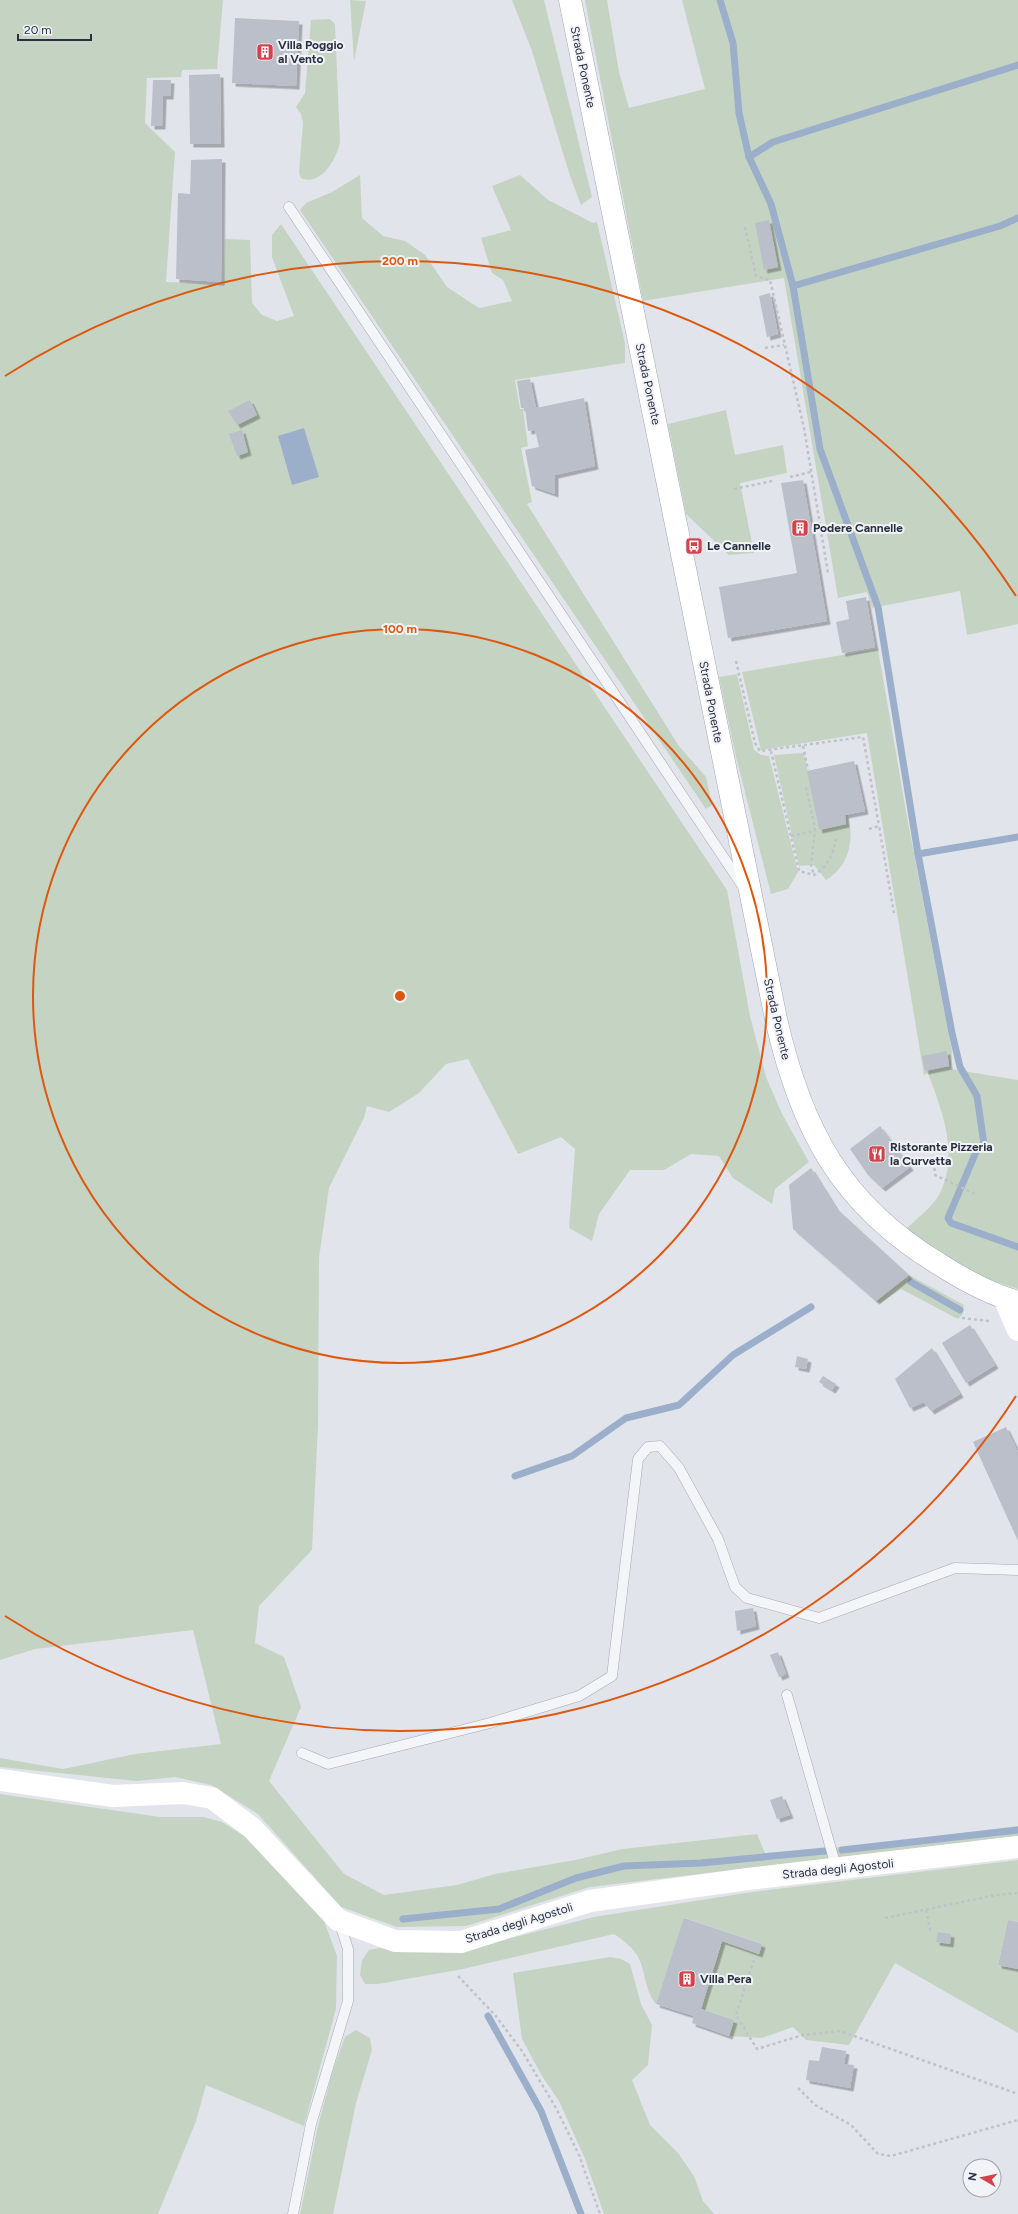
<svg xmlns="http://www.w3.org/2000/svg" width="1018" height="2214" font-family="Figtree,sans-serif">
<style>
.green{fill:#c5d4c2}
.water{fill:#9bafcb}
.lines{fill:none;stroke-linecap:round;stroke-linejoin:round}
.stream{stroke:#9bafcb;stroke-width:7}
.building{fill:#bbbfca;filter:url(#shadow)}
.lane-casing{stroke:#a6aab4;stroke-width:11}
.primary-casing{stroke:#a0a7b6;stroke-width:23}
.path{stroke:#bfc2c9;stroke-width:2.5;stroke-dasharray:3 3;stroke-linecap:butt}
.lane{stroke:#f4f5f8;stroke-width:10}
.secondary{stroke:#fff;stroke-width:22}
.primary{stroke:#fff;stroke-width:22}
.ring{fill:none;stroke:#de570f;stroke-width:2}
.labels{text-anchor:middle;stroke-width:4;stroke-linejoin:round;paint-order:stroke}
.poi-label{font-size:12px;font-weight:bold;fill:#293042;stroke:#f1f3f7;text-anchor:start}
.street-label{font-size:12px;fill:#293042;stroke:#f1f3f7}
.centre{fill:#de570f;stroke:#f1f3f7;stroke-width:2}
.ring-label{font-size:12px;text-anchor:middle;font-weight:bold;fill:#de570f;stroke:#f1f3f7;stroke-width:4;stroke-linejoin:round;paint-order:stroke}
</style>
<defs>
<filter id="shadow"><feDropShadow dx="3.5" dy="3.5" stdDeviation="0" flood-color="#0004"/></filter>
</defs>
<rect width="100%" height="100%" fill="#e1e4ea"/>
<g class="green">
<path d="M 0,0 L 223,0 L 217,69 L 182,70 L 181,77 L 147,78 L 145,123 L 175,152 L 166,282 L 224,284 L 225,239 L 250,240 L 252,303 L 262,315 L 277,321 L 294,316 L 272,257 L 272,235 L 281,224 L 727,890 L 750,1016 L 766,1077 L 782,1114 L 809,1162 L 775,1189 L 772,1204 L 733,1178 L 719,1156 L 691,1154 L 664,1170 L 630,1170 L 599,1214 L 592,1241 L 569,1228 L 575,1149 L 561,1137 L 518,1154 L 468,1059 L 446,1064 L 419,1093 L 389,1112 L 367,1106 L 364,1118 L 329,1188 L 319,1258 L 318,1425 L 312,1550 L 259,1606 L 255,1643 L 284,1657 L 301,1707 L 269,1781 L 344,1874 L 384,1895 L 457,1885 L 495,1874 L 575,1860 L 623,1849 L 757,1834 L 765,1853 L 868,1845 L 1018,1826 L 1018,1836 L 590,1887 L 466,1926 L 397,1927 L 341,1907 L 258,1814 L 211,1785 L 175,1777 L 137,1781 L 0,1767 L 0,1758 L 63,1769 L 135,1754 L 221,1744 L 193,1630 L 35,1649 L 0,1660 Z"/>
<path d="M 350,0 L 366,1 L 354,61 Z"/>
<path d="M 512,0 L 544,0 L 592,197 L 581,205 L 570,176 L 532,51 Z"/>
<path d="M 585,0 L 607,0 L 619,72 L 629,108 L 705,89 L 682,0 L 1018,0 L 1018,624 L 967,635 L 960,591 L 872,608 L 867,592 L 838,598 L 784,278 L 643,301 Z"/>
<path d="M 330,19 L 335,24 L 340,142 C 337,158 321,187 301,178 L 299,173 L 303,122 L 301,114 L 296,107 L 305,93 L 311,20 Z"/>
<path d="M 360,175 L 362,218 L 383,236 L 405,241 L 425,255 L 447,287 L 479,308 L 512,301 L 503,280 L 492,273 L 481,238 L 511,230 L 492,186 L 520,175 L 548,200 L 593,223 L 597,222 L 625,343 L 625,363 L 515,380 L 520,409 L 523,409 L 528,446 L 521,448 L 532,502 L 527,504 L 679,746 L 706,777 L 712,805 L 706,809 L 300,210 L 306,203 L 332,192 Z"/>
<path d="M 726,410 L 735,455 L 783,445 L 787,473 L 740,483 L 754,553 L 729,555 L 686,514 L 668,424 Z"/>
<path d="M 878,649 L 907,817 L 952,1051 L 951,1069 L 1018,1080 L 1018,1289 L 984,1278 L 903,1232 C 913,1222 933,1206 939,1195 C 960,1154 942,1112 928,1073 L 924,1075 L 867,733 L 761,750 L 742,672 Z"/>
<path d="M 737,674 L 754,750 L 761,755 L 769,756 L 798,872 L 788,889 L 771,894 L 736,757 L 719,677 Z"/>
<path d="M 804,753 L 819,830 L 846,824 L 845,815 L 848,814 C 854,841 850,865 826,880 L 814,865 L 799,866 L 774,755 Z"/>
<path d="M 909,1275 L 964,1305 L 962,1315 L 958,1319 L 901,1289 L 880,1303 L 876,1301 Z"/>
<path d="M 0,1794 L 160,1817 L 204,1817 L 222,1822 L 249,1839 L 322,1915 L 337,1956 L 336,2009 L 304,2126 L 206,2085 L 196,2121 L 158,2214 L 0,2214 Z"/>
<path d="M 1018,1860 L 1018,1922 L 1008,1920 L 998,1965 L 1018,1969 L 1018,2033 L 895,1963 L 849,2045 L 806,2040 L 793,2027 L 762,2038 L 729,2036 L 734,2020 L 701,2009 L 722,1941 L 759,1954 L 762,1944 L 685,1918 L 656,2004 C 644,1990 646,1970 637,1955 C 631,1946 623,1940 614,1934 L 463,1969 L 378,1984 L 365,1984 L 360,1975 L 362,1960 L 369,1950 L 379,1948 L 393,1950 L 463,1950 L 594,1917 L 752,1892 Z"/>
<path d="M 610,1957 L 621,1959 L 630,1964 L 641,2004 L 652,2025 L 648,2065 L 632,2080 L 650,2125 L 678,2153 L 694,2176 L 703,2201 L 714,2214 L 604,2214 L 585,2159 L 559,2101 L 542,2076 L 522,2039 L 513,1973 Z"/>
<path d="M 356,2030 L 370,2038 L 372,2050 L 356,2103 L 333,2214 L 300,2214 L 318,2126 L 333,2070 L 345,2037 Z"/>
</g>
<path class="water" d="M 304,428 L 319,477 L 292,485 L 278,436 Z"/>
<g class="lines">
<g class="stream">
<path d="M 720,0 L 733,43 L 739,113 L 749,157 L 771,204 L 793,286 L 820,449 L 878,607 L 918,854 L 952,1033 L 960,1067 L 977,1096 L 984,1144 L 976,1152 L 948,1218 L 951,1223 L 1018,1247"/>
<path d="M 749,157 L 773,142 L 1018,65"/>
<path d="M 793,286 L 1000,226 L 1018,218"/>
<path d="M 918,854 L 1018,837"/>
<path d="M 911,1282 L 960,1310"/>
<path d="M 515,1476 L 572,1456 L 626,1418 L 679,1405 L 733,1355 L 811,1307"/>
<path d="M 842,1850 L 1018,1830"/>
<path d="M 403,1919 L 499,1909 L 576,1878 L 624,1866 L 701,1863 L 825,1851"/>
<path d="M 488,2016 L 541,2111 L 581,2214"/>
</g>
</g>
<g class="building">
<path d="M 235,18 L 299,21 L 296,86 L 232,83 Z"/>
<path d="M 220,74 L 221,144 L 190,144 L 189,75 Z"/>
<path d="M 153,80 L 171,80 L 170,96 L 163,96 L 162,126 L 151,126 Z"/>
<path d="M 222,159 L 221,282 L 176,279 L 178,193 L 190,194 L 191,160 Z"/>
<path d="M 769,220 L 778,267 L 764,270 L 755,223 Z"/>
<path d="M 770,293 L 778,334 L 767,337 L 759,296 Z"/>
<path d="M 530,379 L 536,408 L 584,398 L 595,466 L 555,475 L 555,494 L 532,486 L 525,450 L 539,447 L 535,430 L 528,431 L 525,408 L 521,408 L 517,381 Z"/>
<path d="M 250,400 L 257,415 L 237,425 L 228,411 Z"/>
<path d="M 242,430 L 248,452 L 237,456 L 229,434 Z"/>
<path d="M 803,480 L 827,621 L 728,638 L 719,587 L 797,573 L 781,483 Z"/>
<path d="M 866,597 L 875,647 L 842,653 L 836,622 L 849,619 L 846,601 Z"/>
<path d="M 854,761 L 865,811 L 845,815 L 846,824 L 819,830 L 807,771 Z"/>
<path d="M 947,1051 L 949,1066 L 925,1071 L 922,1056 Z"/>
<path d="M 880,1126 L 910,1167 L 882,1188 L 868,1175 L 850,1149 Z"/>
<path d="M 811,1168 L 836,1208 L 909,1275 L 876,1301 L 793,1229 L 789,1185 Z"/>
<path d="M 970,1325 L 995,1365 L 966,1383 L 942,1343 Z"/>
<path d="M 932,1348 L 960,1394 L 931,1411 L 924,1402 L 910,1408 L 895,1379 Z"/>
<path d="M 797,1356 L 808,1359 L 806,1369 L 795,1367 Z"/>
<path d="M 823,1376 L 836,1384 L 832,1390 L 819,1382 Z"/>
<path d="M 1006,1427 L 1018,1452 L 1018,1541 L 973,1442 Z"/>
<path d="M 753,1608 L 756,1626 L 737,1631 L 735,1611 Z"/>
<path d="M 778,1652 L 786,1674 L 779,1677 L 770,1655 Z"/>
<path d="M 782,1796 L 790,1815 L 777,1819 L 770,1800 Z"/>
<path d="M 684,1918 L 762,1944 L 759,1954 L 722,1941 L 701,2009 L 734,2020 L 729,2036 L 692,2023 L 694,2016 L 656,2004 Z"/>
<path d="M 1008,1920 L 1018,1922 L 1018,1969 L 998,1965 Z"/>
<path d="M 938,1932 L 951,1934 L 950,1944 L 936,1942 Z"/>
<path d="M 822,2047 L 846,2051 L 844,2064 L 854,2065 L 850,2088 L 806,2080 L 809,2060 L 819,2061 Z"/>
</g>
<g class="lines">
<defs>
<g id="lane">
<path d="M 289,207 L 742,885"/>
<path d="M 787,1695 L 837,1870"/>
<path d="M 302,1753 L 328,1764 L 490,1723 L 579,1696 L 612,1676 L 638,1459 L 648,1447 L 660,1446 L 679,1468 L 718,1539 L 735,1587 L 747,1598 L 819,1618 L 955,1568 L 1018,1570"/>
<path d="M 293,2214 L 311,2124 L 348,2001 L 348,1949 L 339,1921"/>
</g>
<path id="primary" d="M 570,0 L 776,1019 C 801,1129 841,1205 939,1264 C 964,1280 989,1294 1018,1302"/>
</defs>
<use href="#lane" class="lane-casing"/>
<use href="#primary" class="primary-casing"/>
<g class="path">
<path d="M 745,227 L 756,276 L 770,280 L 804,428 L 828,573"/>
<path d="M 765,348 L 784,345"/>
<path d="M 790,477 L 811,472"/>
<path d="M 734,489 L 772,481"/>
<path d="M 736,661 L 755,743 L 760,751 L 863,737 L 879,826"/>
<path d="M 803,746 L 808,770"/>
<path d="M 771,751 L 799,871 L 814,875 C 828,866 833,855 836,839"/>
<path d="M 806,787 L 815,829 L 811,865 L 814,875"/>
<path d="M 869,829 L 879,826 L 894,913"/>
<path d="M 791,836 L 815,831"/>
<path d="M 934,1162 L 935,1175 L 977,1195"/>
<path d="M 962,1318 L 989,1321"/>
<path d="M 926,1910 L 931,1933"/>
<path d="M 885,1918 L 996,1895 L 1018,1893"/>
<path d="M 754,1960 L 736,2015 L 757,2049 L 803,2035 L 840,2031 L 1018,2094"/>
<path d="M 458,1976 L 495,2015 L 522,2051 L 556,2108 L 579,2155 L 600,2214"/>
<path d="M 798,2088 L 815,2105 L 851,2125 L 878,2154 L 891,2156 L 1018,2120"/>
</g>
<use href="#lane" class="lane"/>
<g class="secondary">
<path d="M 1004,1298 L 1018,1330"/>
<path d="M 0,1780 L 113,1796 L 183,1793 L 212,1798 L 252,1828 L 338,1920 L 395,1941 L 461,1942 L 590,1901 L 748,1879 L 1018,1847"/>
</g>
<use href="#primary" class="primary"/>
</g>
<g class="ring">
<circle cx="400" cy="996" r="367"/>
<path d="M1016 1396A735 735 0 0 1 5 1616M5 376A735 735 0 0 1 1016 596"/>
</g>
<defs>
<symbol id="building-square" viewBox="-11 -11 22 22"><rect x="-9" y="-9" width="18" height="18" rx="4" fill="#d2434e" stroke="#f1f3f7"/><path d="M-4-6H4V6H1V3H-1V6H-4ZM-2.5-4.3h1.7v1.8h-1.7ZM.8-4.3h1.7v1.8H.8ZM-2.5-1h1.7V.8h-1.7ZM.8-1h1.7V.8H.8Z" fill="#fff"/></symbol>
<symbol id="bus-square" viewBox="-11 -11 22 22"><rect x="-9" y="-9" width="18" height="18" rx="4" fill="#d2434e" stroke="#f1f3f7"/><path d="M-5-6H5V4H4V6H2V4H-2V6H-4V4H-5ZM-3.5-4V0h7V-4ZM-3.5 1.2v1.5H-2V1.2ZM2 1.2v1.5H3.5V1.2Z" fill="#fff"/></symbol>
<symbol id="restaurant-square" viewBox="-11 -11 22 22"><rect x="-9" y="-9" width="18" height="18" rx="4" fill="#d2434e" stroke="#f1f3f7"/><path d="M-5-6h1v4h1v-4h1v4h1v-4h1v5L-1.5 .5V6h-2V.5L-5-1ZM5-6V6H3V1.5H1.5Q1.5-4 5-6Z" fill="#fff"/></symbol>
</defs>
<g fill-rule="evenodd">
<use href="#building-square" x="255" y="42" width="20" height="20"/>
<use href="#building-square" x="790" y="518" width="20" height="20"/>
<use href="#bus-square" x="684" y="536" width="20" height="20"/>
<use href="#restaurant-square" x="867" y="1144" width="20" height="20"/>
<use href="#building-square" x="677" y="1969" width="20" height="20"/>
</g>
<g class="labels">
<g class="poi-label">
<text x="278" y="49">Villa Poggio<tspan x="278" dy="14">al Vento</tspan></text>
<text x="813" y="532">Podere Cannelle</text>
<text x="707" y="550">Le Cannelle</text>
<text x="890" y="1151">Ristorante Pizzeria<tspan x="890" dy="14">la Curvetta</tspan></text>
<text x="700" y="1983">Villa Pera</text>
</g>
<g class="street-label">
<text transform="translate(583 67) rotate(78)" y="4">Strada Ponente</text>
<text transform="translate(648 384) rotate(78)" y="4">Strada Ponente</text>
<text transform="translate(711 702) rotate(79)" y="4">Strada Ponente</text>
<text transform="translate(777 1019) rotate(77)" y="4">Strada Ponente</text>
<text transform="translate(838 1869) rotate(-6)" y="4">Strada degli Agostoli</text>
<text transform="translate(519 1923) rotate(-17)" y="4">Strada degli Agostoli</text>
</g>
</g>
<circle cx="400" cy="996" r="6" class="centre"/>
<g class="ring-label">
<text x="400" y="265">200 m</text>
<text x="400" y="633">100 m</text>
</g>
<g transform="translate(982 2178) rotate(279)"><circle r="19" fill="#f1f3f7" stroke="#a1a5af"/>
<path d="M0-3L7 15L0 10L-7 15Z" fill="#d2434e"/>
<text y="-6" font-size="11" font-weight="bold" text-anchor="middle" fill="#293042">N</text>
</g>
<path d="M18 34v6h73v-6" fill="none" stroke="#293042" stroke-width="2"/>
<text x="24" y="34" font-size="12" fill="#293042" stroke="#f1f3f7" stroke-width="3" paint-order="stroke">20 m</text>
</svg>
